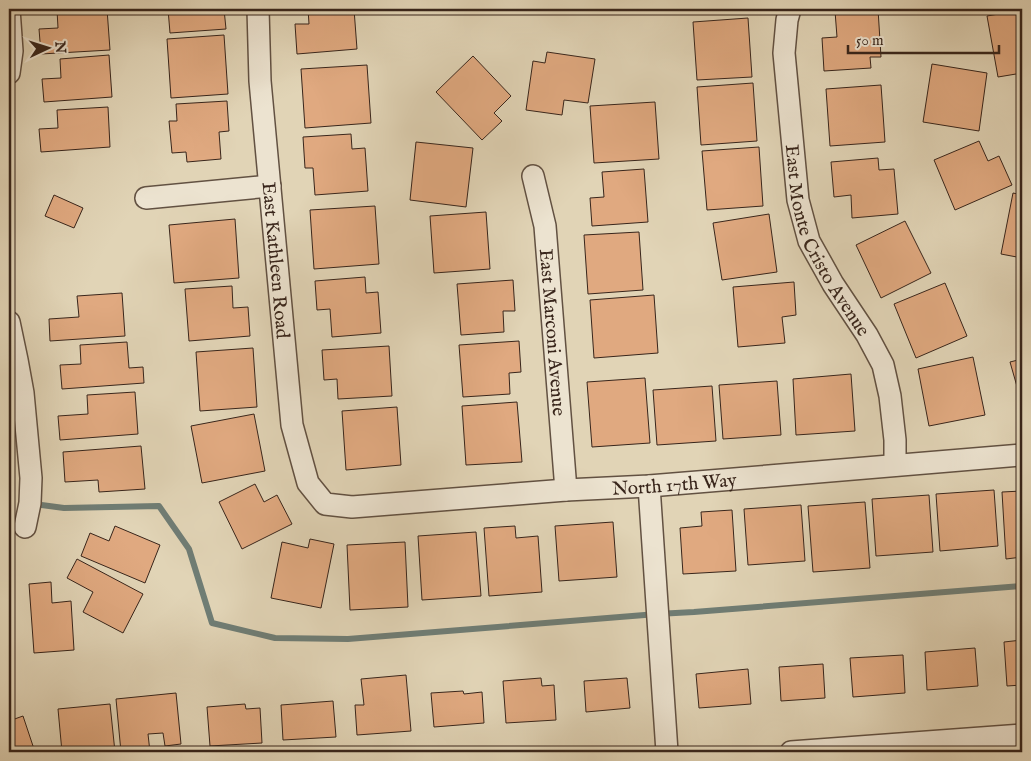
<svg xmlns="http://www.w3.org/2000/svg" width="1031" height="761" font-family="'IM FELL English',serif">
<style>
.lines{fill:none;stroke-linecap:round;stroke-linejoin:round}
.stream{stroke:#6f7d75;stroke-width:6}
.building{fill:#e0a980;stroke:#38251b}
.street-casing{stroke:#625142;stroke-width:24}
.street{stroke:#ece3d0;stroke-width:21}
.labels{text-anchor:middle;stroke-width:4.5;stroke-linejoin:round;paint-order:stroke}
.street-label{font-size:19px;fill:#38251b;stroke:#ece3d0}
</style>
<rect width="100%" height="100%" fill="#e1d4b6"/>
<filter id="stains"><feTurbulence type="fractalNoise" baseFrequency=".004" numOctaves="4"/><feColorMatrix values="0 0 0 0 .2 0 0 0 0 .09 0 0 0 0 .02 0 0 0 .5 -.17"/></filter>
<radialGradient id="worn" r=".72"><stop offset=".6" stop-color="#630" stop-opacity="0"/><stop offset="1" stop-color="#630" stop-opacity=".3"/></radialGradient>
<g class="lines">
<path class="stream" d="M 34,504 L 64,508 L 159,506 L 189,549 L 212,623 L 275,638 L 348,639 L 657,614 L 694,612 L 1022,586"/>
</g>
<g class="building">
<path d="M 78,9 L 107,9 L 110,50 L 41,54 L 39,29 L 58,28 L 57,10 Z"/>
<path d="M 168,9 L 224,9 L 226,29 L 170,33 Z"/>
<path d="M 308,9 L 354,9 L 357,49 L 297,54 L 295,24 L 309,24 Z"/>
<path d="M 878,9 L 881,57 L 870,57 L 871,68 L 824,71 L 822,38 L 837,37 L 835,11 Z"/>
<path d="M 1022,10 L 1022,73 L 998,77 L 987,16 Z"/>
<path d="M 748,18 L 752,77 L 697,80 L 693,22 Z"/>
<path d="M 224,35 L 228,94 L 171,98 L 167,39 Z"/>
<path d="M 547,52 L 595,59 L 588,103 L 564,100 L 562,115 L 526,110 L 533,61 L 545,63 Z"/>
<path d="M 109,55 L 112,97 L 44,102 L 42,79 L 61,78 L 60,59 Z"/>
<path d="M 473,56 L 511,96 L 494,113 L 502,121 L 482,140 L 436,92 Z"/>
<path d="M 932,64 L 987,73 L 979,131 L 923,122 Z"/>
<path d="M 367,65 L 371,123 L 305,128 L 301,69 Z"/>
<path d="M 753,83 L 757,141 L 701,145 L 697,87 Z"/>
<path d="M 881,85 L 885,142 L 830,146 L 826,89 Z"/>
<path d="M 227,101 L 229,131 L 219,132 L 221,159 L 187,162 L 186,152 L 172,153 L 169,121 L 177,121 L 176,104 Z"/>
<path d="M 655,102 L 659,159 L 594,163 L 590,106 Z"/>
<path d="M 108,107 L 110,147 L 41,152 L 39,129 L 58,128 L 57,110 Z"/>
<path d="M 351,134 L 352,149 L 365,148 L 368,191 L 315,195 L 313,168 L 305,168 L 303,137 Z"/>
<path d="M 979,141 L 988,161 L 999,156 L 1012,185 L 955,210 L 934,160 Z"/>
<path d="M 416,142 L 473,148 L 466,207 L 410,200 Z"/>
<path d="M 759,147 L 763,206 L 707,210 L 702,151 Z"/>
<path d="M 878,158 L 879,170 L 894,169 L 898,214 L 852,218 L 851,195 L 834,197 L 831,162 Z"/>
<path d="M 644,169 L 648,222 L 592,226 L 590,198 L 604,197 L 602,172 Z"/>
<path d="M 1013,193 L 1022,195 L 1022,258 L 1001,254 Z"/>
<path d="M 54,195 L 83,208 L 74,228 L 45,216 Z"/>
<path d="M 375,206 L 379,264 L 314,269 L 310,210 Z"/>
<path d="M 486,212 L 490,269 L 434,273 L 430,216 Z"/>
<path d="M 769,214 L 777,272 L 722,280 L 713,223 Z"/>
<path d="M 235,219 L 239,278 L 174,283 L 169,225 Z"/>
<path d="M 905,221 L 931,273 L 881,298 L 856,245 Z"/>
<path d="M 639,232 L 643,290 L 588,294 L 584,235 Z"/>
<path d="M 365,277 L 366,293 L 378,292 L 381,333 L 332,337 L 330,309 L 317,310 L 315,281 Z"/>
<path d="M 513,280 L 515,311 L 503,311 L 504,332 L 461,335 L 457,284 Z"/>
<path d="M 794,282 L 796,315 L 782,317 L 785,343 L 738,347 L 733,287 Z"/>
<path d="M 945,283 L 967,336 L 916,358 L 894,304 Z"/>
<path d="M 232,286 L 233,308 L 248,307 L 250,336 L 189,341 L 185,289 Z"/>
<path d="M 122,293 L 125,336 L 50,341 L 49,319 L 79,317 L 77,296 Z"/>
<path d="M 654,295 L 658,353 L 594,358 L 590,300 Z"/>
<path d="M 519,341 L 521,372 L 509,373 L 510,394 L 463,397 L 459,345 Z"/>
<path d="M 127,342 L 129,368 L 143,367 L 144,383 L 62,389 L 60,365 L 81,364 L 80,345 Z"/>
<path d="M 389,346 L 392,396 L 338,399 L 337,379 L 324,380 L 322,350 Z"/>
<path d="M 253,348 L 257,407 L 200,411 L 196,352 Z"/>
<path d="M 973,357 L 985,415 L 929,426 L 918,369 Z"/>
<path d="M 1022,359 L 1022,404 L 1010,362 Z"/>
<path d="M 851,374 L 855,431 L 796,435 L 793,379 Z"/>
<path d="M 645,378 L 650,443 L 592,447 L 587,382 Z"/>
<path d="M 777,381 L 781,435 L 723,439 L 719,385 Z"/>
<path d="M 712,386 L 716,441 L 657,445 L 653,390 Z"/>
<path d="M 135,392 L 138,434 L 60,440 L 58,416 L 88,414 L 87,395 Z"/>
<path d="M 517,402 L 522,462 L 466,465 L 462,406 Z"/>
<path d="M 397,407 L 401,465 L 346,470 L 342,411 Z"/>
<path d="M 254,414 L 265,471 L 202,483 L 191,426 Z"/>
<path d="M 141,446 L 145,489 L 99,492 L 98,480 L 65,482 L 63,452 Z"/>
<path d="M 255,484 L 264,502 L 277,495 L 292,524 L 242,549 L 219,502 Z"/>
<path d="M 994,490 L 998,546 L 940,551 L 936,494 Z"/>
<path d="M 1022,491 L 1022,557 L 1006,559 L 1002,492 Z"/>
<path d="M 929,495 L 933,552 L 876,556 L 872,499 Z"/>
<path d="M 865,502 L 870,568 L 813,572 L 808,506 Z"/>
<path d="M 801,505 L 805,561 L 748,565 L 744,509 Z"/>
<path d="M 732,510 L 736,571 L 683,574 L 680,528 L 702,526 L 701,512 Z"/>
<path d="M 613,522 L 617,577 L 559,581 L 555,526 Z"/>
<path d="M 115,526 L 160,545 L 145,583 L 81,556 L 90,533 L 109,541 Z"/>
<path d="M 515,526 L 516,538 L 538,536 L 542,592 L 489,596 L 484,528 Z"/>
<path d="M 476,532 L 481,596 L 422,600 L 418,536 Z"/>
<path d="M 310,539 L 334,544 L 321,608 L 271,598 L 282,542 L 308,548 Z"/>
<path d="M 405,542 L 408,607 L 350,610 L 347,545 Z"/>
<path d="M 77,559 L 143,594 L 123,633 L 83,612 L 93,592 L 67,578 Z"/>
<path d="M 51,582 L 52,603 L 71,601 L 74,650 L 34,653 L 29,584 Z"/>
<path d="M 1022,640 L 1022,685 L 1007,686 L 1004,642 Z"/>
<path d="M 975,648 L 978,686 L 927,690 L 925,652 Z"/>
<path d="M 903,655 L 905,693 L 853,697 L 850,658 Z"/>
<path d="M 823,664 L 825,698 L 781,701 L 779,667 Z"/>
<path d="M 748,669 L 751,704 L 699,708 L 696,674 Z"/>
<path d="M 406,675 L 411,731 L 357,735 L 355,705 L 364,705 L 361,679 Z"/>
<path d="M 541,678 L 542,686 L 554,685 L 556,720 L 506,723 L 503,681 Z"/>
<path d="M 627,678 L 630,708 L 586,712 L 584,681 Z"/>
<path d="M 463,691 L 464,694 L 482,692 L 484,723 L 434,727 L 431,693 Z"/>
<path d="M 176,693 L 181,744 L 165,746 L 163,733 L 148,734 L 150,752 L 121,752 L 116,699 Z"/>
<path d="M 333,701 L 336,737 L 283,740 L 281,705 Z"/>
<path d="M 110,704 L 115,752 L 62,752 L 58,709 Z"/>
<path d="M 245,704 L 246,709 L 260,708 L 262,743 L 210,746 L 207,707 Z"/>
<path d="M 23,716 L 35,752 L 9,752 L 9,721 Z"/>
</g>
<g class="lines">
<defs>
<g id="street">
<path id="s1" d="M 258,9 L 260,81 L 292,425 L 308,483 L 325,504 L 352,507 L 566,490 L 649,486 L 1022,455"/>
<path id="s2" d="M 790,9 L 787,20 L 784,53 L 798,200 L 809,241 L 833,284 L 867,335 L 883,365 L 890,396 L 895,440 L 895,465"/>
<path d="M 9,73 L 12,51 L 9,9"/>
<path id="s3" d="M 533,176 L 545,226 L 566,490"/>
<path d="M 146,198 L 270,186"/>
<path d="M 9,322 L 17,360 L 23,393 L 31,478 L 30,503 L 25,527"/>
<path d="M 649,486 L 667,752"/>
<path d="M 791,752 L 1022,735"/>
</g>
</defs>
<use href="#street" class="street-casing"/>
<use href="#street" class="street"/>
</g>
<g class="labels">
<g class="street-label">
<text dy="7" stroke="none"><textPath href="#s2" startOffset="240">East Monte Cristo Avenue</textPath></text>
<text dy="7" stroke="none"><textPath href="#s1" startOffset="252">East Kathleen Road</textPath></text>
<text dy="7" stroke="none"><textPath href="#s3" startOffset="158">East Marconi Avenue</textPath></text>
<text dy="7" stroke="none"><textPath href="#s1" startOffset="855">North 17th Way</textPath></text>
</g>
</g>
<rect width="1031" height="761" fill="none" stroke="#e1d4b6" stroke-width="30"/>
<rect x="10" y="10" width="1011" height="741" fill="none" stroke="#38251b" stroke-width="2.5"/>
<rect x="15" y="15" width="1001" height="731" fill="none" stroke="#38251b"/>
<g transform="translate(48 48) rotate(86)" stroke="#ece3d0" stroke-width="4" paint-order="stroke">
<path d="M0-4L9 19L0 12L-9 19Z" fill="#38251b"/>
<text y="-8" font-size="14" font-weight="bold" text-anchor="middle" fill="#38251b">N</text>
</g>
<path d="M848 45v8h151v-8" fill="none" stroke="#38251b" stroke-width="2.5"/>
<text x="856" y="45" font-size="15" fill="#38251b" stroke="#ece3d0" stroke-width="4" paint-order="stroke">50 m</text>
<rect width="100%" height="100%" filter="url(#stains)"/>
<rect width="100%" height="100%" fill="url(#worn)"/>
</svg>
